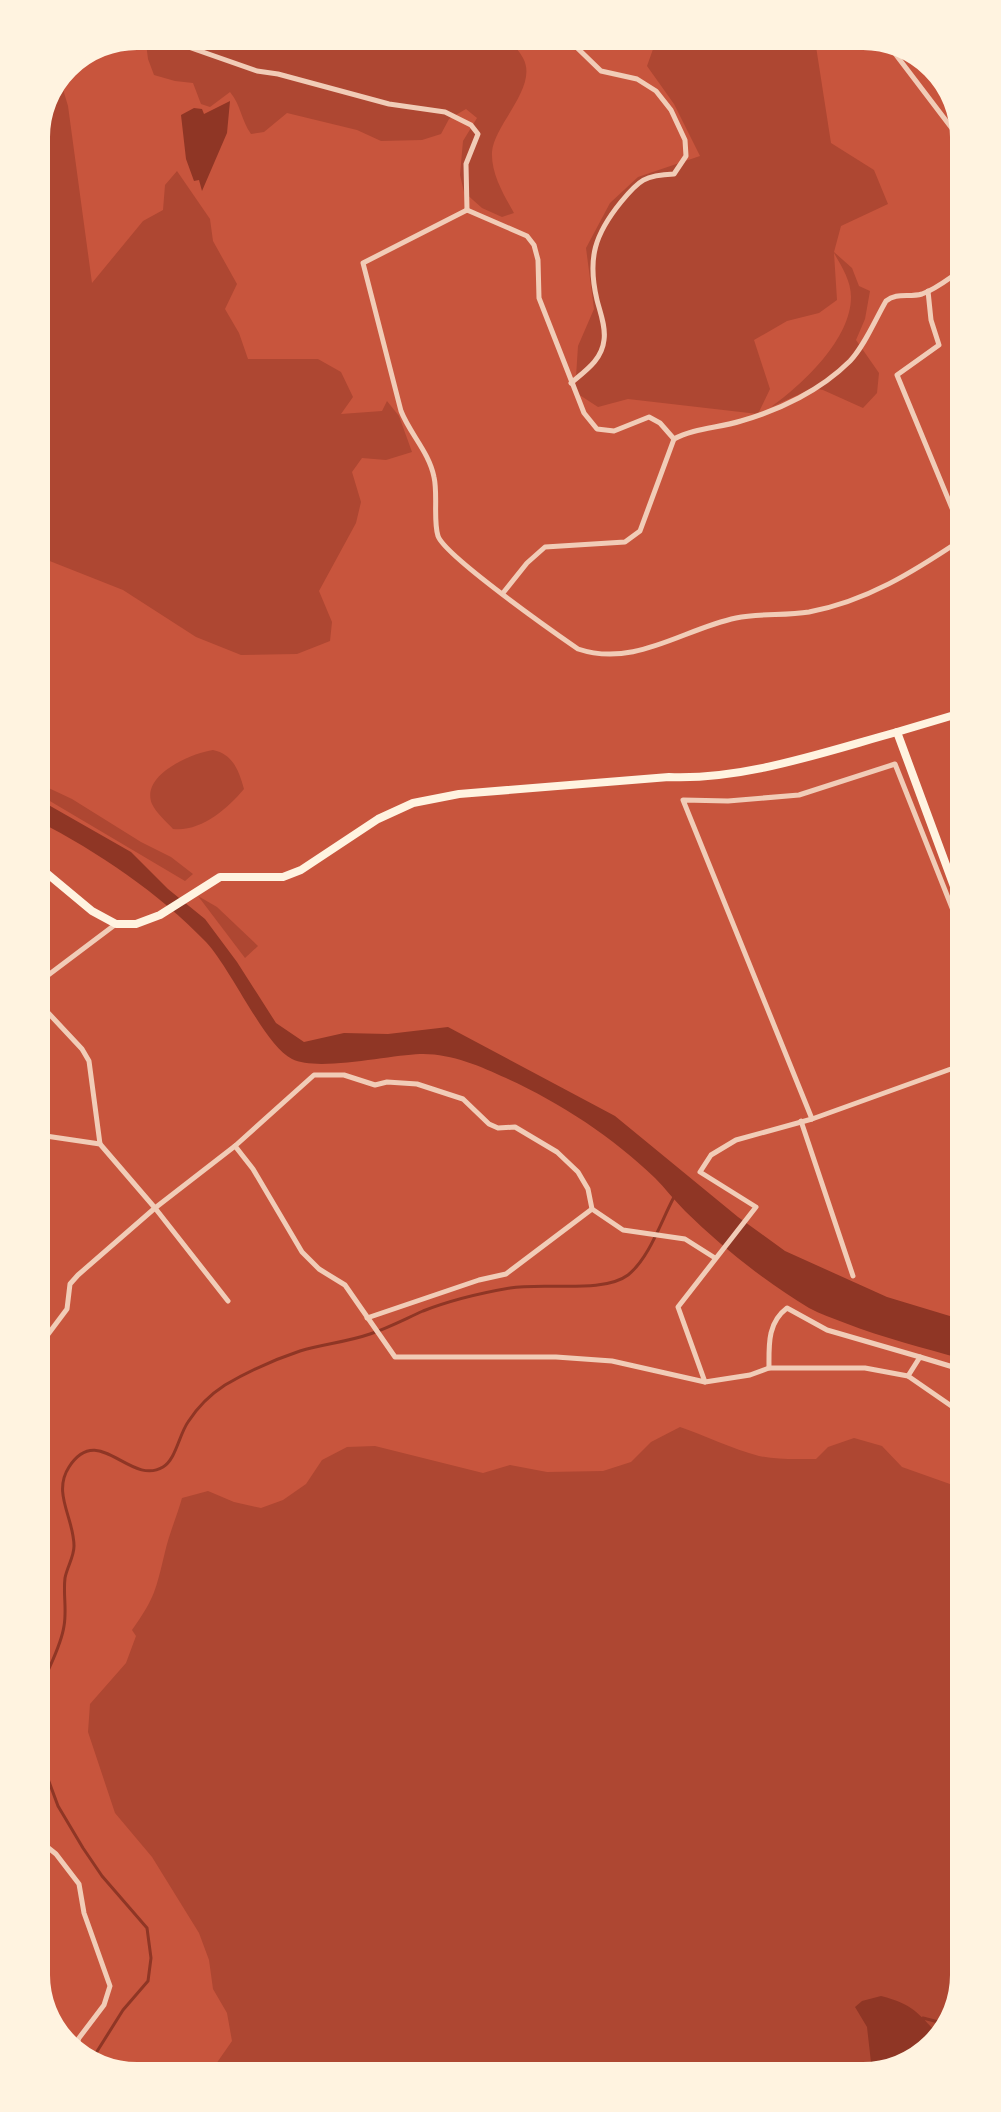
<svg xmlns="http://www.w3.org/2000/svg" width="1001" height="2112" font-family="Overpass,sans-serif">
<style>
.green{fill:#ae4732}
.water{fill:#8f3625}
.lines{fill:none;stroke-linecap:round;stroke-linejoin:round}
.stream{stroke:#8f3625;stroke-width:3}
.minor{stroke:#f1ccb7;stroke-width:5}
.secondary{stroke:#fff3e0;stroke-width:8}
.primary{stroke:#fff3e0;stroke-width:8}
.rim{fill:none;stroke:#fff3e0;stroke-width:8}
</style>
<rect width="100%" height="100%" fill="#c8553d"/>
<g class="green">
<path d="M 822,37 L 815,40 L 831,143 L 874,170 L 888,204 L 841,226 L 834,252 L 852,268 L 859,286 L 870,291 L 865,319 L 856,340 L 879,373 L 877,393 L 863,408 L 823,390 L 813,388 L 771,407 C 803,384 851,339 851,297 C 851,281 842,267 834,253 L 837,300 L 819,313 L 787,321 L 754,340 L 770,389 L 758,414 L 628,399 L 598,407 L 575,392 L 578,346 L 594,309 L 586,248 L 610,203 L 638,177 L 700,156 L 674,104 L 647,66 L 657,38 Z"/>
<path d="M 510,40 C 514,46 520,52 523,58 C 539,87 494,124 492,152 C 491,174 504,195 514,213 L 502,217 L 482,208 L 464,192 L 460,175 L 463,141 L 477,118 L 466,109 L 449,119 L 441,134 L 422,140 L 381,141 L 357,130 L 287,113 L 264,132 L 251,134 C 241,120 241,105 230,92 L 210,107 L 201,104 L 193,83 L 175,81 L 154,75 L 148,59 L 146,43 L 275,42 L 274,46 C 290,48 303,42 320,41 C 346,41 379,59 402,41 Z"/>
<path d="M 60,79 L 68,106 L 92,283 L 143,221 L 163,210 L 165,185 L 177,171 L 210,219 L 213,241 L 237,284 L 225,309 L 239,333 L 248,359 L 318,359 L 341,372 L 353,397 L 341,414 L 382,411 L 387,401 L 399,416 L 412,452 L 386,460 L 362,458 L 352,472 L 361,502 L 356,523 L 319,591 L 332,622 L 330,641 L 297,654 L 241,655 L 196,637 L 123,590 L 37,556 L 36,131 Z"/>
<path d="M 213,750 C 233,754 239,771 244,789 C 227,809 201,832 173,829 C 167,822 156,813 152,804 C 140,775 192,753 213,750 Z"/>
<path d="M 38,783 L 72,799 L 141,842 L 171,857 L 193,874 L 185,881 L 38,794 Z"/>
<path d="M 198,896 L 217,907 L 258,946 L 245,958 Z"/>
<path d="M 680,1427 C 706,1436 732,1449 759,1456 C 777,1460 797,1459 816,1459 L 828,1447 L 854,1438 L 882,1446 L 902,1467 L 964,1489 L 965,1975 L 948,2031 L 897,2071 L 195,2075 L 216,2064 L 232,2041 L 227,2013 L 213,1989 L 209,1960 L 199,1933 L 152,1857 L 115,1813 L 88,1732 L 90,1704 L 126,1663 L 136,1636 L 132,1630 C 155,1598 156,1589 165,1552 C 169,1534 177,1516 182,1498 L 208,1491 L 234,1502 L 261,1508 L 283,1500 L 306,1484 L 322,1460 L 347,1447 L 375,1446 L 483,1473 L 510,1465 L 547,1472 L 603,1471 L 631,1462 L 651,1442 Z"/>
</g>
<g class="water">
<path d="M 230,101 L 227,133 L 202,191 L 199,180 L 194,181 L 186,159 L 181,115 L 194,108 L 202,109 L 204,114 Z"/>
<path d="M 38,799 L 131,852 L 168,889 L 205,919 L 237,962 L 276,1023 L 304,1042 L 344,1033 L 388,1034 L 448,1027 L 615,1116 L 738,1217 L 785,1251 L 887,1297 L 963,1320 L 963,1359 C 923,1348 884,1338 845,1323 C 833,1318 820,1314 809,1308 C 764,1281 722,1247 685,1211 C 674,1200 665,1188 655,1178 C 613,1137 559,1102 506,1078 C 480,1066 450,1053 420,1054 C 390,1055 317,1072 292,1059 C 265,1046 232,970 206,942 C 159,893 98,852 38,821 Z"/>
<path d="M 881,1996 C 915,2005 917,2013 941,2037 L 897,2071 L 872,2071 L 867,2027 L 855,2007 L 862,2001 Z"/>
</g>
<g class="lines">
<g class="stream">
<path d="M 41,1688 C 48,1668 61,1647 64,1626 C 67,1610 63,1594 65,1578 C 67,1567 74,1557 74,1546 C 74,1518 52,1493 69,1467 C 99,1421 130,1487 163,1467 C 176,1459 179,1435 188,1422 C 197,1408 211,1394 225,1385 C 247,1372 276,1359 300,1351 C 323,1344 347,1342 370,1334 C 388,1328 405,1319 423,1311 C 451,1300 481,1293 510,1288 C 544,1282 603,1294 628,1275 C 650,1257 661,1221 674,1197"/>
<path d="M 41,1760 L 58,1806 L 83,1848 L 102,1876 L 147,1928 L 151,1958 L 148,1981 L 123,2010 L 91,2061"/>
<path d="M 923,2018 L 950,2025"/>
</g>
<g class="minor">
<path d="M 568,39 L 601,71 L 637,79 L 656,91 L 671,110 L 685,140 L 686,156 L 674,174 C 645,175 639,180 621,202 C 595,234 587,258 597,300 C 600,312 606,327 604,340 C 602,360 585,371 571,383"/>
<path d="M 177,43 L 257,71 L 278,74 L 389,104 L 445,112 L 471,125 L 478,134 L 466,164 L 467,210"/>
<path d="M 887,43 L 960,139"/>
<path d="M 467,210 L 363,263 L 401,411 C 410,434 429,452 434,477 C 438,494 433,521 438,536 C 445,556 555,633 578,649 C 635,668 683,629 736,618 C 760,613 785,616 809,612 C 867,601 913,572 961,540"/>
<path d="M 467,210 L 527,236 L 534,245 L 538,260 L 539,298 L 584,413 L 597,429 L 614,431 L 649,417 L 660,423 L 674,439"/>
<path d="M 928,291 L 931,320 L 939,345 L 897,375 L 961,530"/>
<path d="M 674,439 C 694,428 719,428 741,421 C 780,410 821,390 850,361 C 865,345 875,320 886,301 C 897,292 909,298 922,294 C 936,289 948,279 960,271"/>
<path d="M 503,593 L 527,563 L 545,547 L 625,542 L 640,531 L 674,439"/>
<path d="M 39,982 L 116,924"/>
<path d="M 39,1003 L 82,1049 L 89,1061 L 100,1144"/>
<path d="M 812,1119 L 683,800 L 728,801 L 799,795 L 895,764 L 962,933"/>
<path d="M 801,1121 L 853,1276"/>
<path d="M 39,1135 L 100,1144 L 155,1208 L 228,1301"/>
<path d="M 235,1146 L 253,1169 L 302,1252 L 319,1269 L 345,1285 L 395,1357 L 556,1357 L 612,1361 L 705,1382 L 750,1375 L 769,1368 L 865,1368 L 908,1376 L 963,1414"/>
<path d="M 367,1318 L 479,1280 L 506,1274 L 592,1209"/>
<path d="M 40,1345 L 67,1309 L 70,1284 L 78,1275 L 155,1208 L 235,1146 L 314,1075 L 344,1075 L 375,1085 L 387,1082 L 417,1084 L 463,1099 L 489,1124 L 498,1128 L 515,1127 L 557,1152 L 578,1172 L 588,1189 L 592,1209 L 623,1230 L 685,1239 L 715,1258"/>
<path d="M 769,1368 C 769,1346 767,1323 787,1308 L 827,1330 L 920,1357"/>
<path d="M 908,1376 L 920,1357 L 963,1370"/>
<path d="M 705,1382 L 678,1307 L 756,1207 L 700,1172 L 711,1155 L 736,1140 L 812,1119 L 962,1065"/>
<path d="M 41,1842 L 56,1854 L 79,1884 L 84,1913 L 110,1986 L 104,2005 L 79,2038 L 74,2052"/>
</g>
<path class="secondary" d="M 38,866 L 92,911 L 116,924 L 136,924 L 160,915 L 220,877 L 283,877 L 301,870 L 378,819 L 413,803 L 459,794 L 669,777 C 745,780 824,752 897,732"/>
<path class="primary" d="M 961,713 L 897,732 L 962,908"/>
</g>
<path d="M0 0H1001V2112H0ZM137 46H863A91 91 0 0 1 954 137V1975A91 91 0 0 1 863 2066H137A91 91 0 0 1 46 1975V137A91 91 0 0 1 137 46Z" fill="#fff3e0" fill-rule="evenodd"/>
<path class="rim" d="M137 46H863A91 91 0 0 1 954 137V1975A91 91 0 0 1 863 2066H137A91 91 0 0 1 46 1975V137A91 91 0 0 1 137 46Z"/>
</svg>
